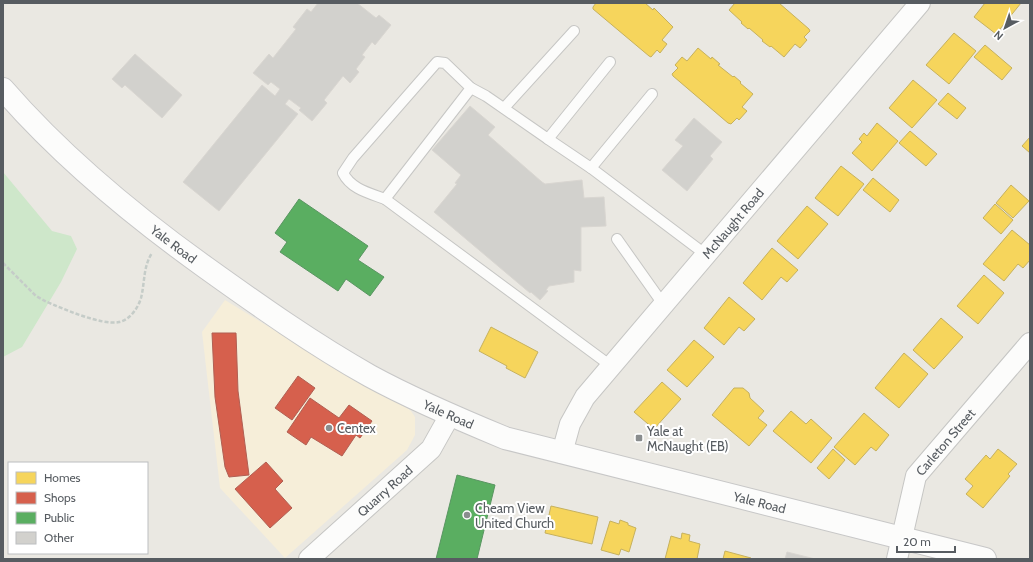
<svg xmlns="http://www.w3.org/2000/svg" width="1033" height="562" font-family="Cabin,sans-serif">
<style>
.commercial{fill:#f6eed9}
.green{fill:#cee7ca}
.homes{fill:#f6d55c;stroke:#c6b15e}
.shops{fill:#d6604d;stroke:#b05f53}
.public{fill:#5aae61;stroke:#599561}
.building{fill:#d2d1cd;stroke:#d9d6d1}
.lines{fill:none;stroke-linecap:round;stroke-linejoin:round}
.lane-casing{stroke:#c6c6c4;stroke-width:12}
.street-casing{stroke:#c6c6c4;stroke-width:22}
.secondary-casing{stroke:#c7c7c7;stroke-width:24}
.path{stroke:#c5ccc8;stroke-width:2.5;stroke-dasharray:4 2;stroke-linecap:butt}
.lane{stroke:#fcfcfb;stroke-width:10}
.street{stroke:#fcfcfb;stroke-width:20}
.secondary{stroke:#fcfcfb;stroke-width:22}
.poi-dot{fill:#8a8d8e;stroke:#fff;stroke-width:1.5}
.labels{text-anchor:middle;stroke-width:4;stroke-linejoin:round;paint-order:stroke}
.street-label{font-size:13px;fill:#575c61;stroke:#fff}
.poi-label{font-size:13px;fill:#575c61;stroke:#fff;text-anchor:start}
</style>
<rect width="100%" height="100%" fill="#eae8e2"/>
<path class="commercial" d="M 225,300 L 339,370 L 402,404 L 411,411 L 415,417 L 415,435 L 407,450 L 285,558 L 220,488 L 202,332 Z"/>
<path class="green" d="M 3,172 L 52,231 L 71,236 L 77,249 L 61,282 L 22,347 L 3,357 Z"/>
<g class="homes">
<path d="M 596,3 L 645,3 L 653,10 L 654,8 L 673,27 L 662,40 L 667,44 L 660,53 L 657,50 L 651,57 L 649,56 L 593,9 L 593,7 Z"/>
<path d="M 735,3 L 779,3 L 809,29 L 810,31 L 804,37 L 807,40 L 800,48 L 795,44 L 784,57 L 771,46 L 770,47 L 762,41 L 763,40 L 749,28 L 748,29 L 741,23 L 742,22 L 729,10 Z"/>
<path d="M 985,3 L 1021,3 L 996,34 L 974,17 Z"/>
<path d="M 954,33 L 976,51 L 949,84 L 926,65 Z"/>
<path d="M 985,45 L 1012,68 L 1002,80 L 974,57 Z"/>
<path d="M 698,48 L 711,59 L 712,57 L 720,64 L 718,65 L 733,77 L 734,76 L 741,82 L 740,83 L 753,94 L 742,107 L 747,111 L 739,120 L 737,118 L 731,124 L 728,123 L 673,76 L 672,74 L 678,68 L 675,65 L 682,57 L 687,61 Z"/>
<path d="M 913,80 L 937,100 L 912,128 L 889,108 Z"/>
<path d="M 948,93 L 966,108 L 957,119 L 938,104 Z"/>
<path d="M 877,123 L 898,141 L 872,171 L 852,153 L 862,142 L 859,139 L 864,133 L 867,136 Z"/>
<path d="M 910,131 L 937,154 L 926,166 L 899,143 Z"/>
<path d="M 1030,137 L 1030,153 L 1022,146 Z"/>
<path d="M 841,166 L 864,184 L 838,216 L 815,198 Z"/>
<path d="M 873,178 L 899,200 L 890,212 L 863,190 Z"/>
<path d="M 1011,185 L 1029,201 L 1013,218 L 996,203 Z"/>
<path d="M 995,204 L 1013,220 L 1001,234 L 983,218 Z"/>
<path d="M 807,206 L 828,224 L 798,259 L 777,241 Z"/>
<path d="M 1012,230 L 1030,245 L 1030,260 L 1023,268 L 1018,264 L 1004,281 L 983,264 Z"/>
<path d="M 772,248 L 798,270 L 787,282 L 781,277 L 762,300 L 743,283 Z"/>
<path d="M 984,275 L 1004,293 L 978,324 L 957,306 Z"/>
<path d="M 729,297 L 755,319 L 744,331 L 739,327 L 724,345 L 704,328 Z"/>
<path d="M 941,318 L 963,337 L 934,369 L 913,350 Z"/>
<path d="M 491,327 L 538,352 L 525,378 L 506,368 L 507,366 L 479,351 Z"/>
<path d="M 694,340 L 714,357 L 687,387 L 667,370 Z"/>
<path d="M 904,353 L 928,374 L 899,408 L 875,388 Z"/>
<path d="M 662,382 L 681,399 L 654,429 L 634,412 Z"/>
<path d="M 734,388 L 743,388 L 749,393 L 750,398 L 764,411 L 758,418 L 767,425 L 749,446 L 712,415 Z"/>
<path d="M 791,411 L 806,424 L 811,419 L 832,438 L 811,463 L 773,431 Z"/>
<path d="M 864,413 L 889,435 L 876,451 L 871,447 L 855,465 L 834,447 Z"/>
<path d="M 833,449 L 845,460 L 829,479 L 817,468 Z"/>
<path d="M 998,449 L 1017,464 L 1008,474 L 1010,476 L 983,508 L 966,494 L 973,486 L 965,479 L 986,455 L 990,459 Z"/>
<path d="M 551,506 L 598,517 L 592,544 L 545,533 Z"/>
<path d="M 620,520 L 628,523 L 628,525 L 636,528 L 629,552 L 621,549 L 619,555 L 601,550 L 610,521 L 619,524 Z"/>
<path d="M 682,533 L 690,535 L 689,541 L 700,544 L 697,559 L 665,559 L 671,536 L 681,539 Z"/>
<path d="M 725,551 L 751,558 L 750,559 L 723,559 Z"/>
</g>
<g class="shops">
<path d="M 212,333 L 236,333 L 238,391 L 249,475 L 229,477 L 225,467 L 215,397 Z"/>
<path d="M 298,376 L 315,388 L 292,420 L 275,408 Z"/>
<path d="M 310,398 L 339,418 L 349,405 L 372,421 L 360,438 L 356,435 L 342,456 L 311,437 L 306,445 L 287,432 Z"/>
<path d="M 266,462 L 283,481 L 275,489 L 292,508 L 270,528 L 235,489 Z"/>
</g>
<g class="public">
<path d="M 299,199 L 368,246 L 358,260 L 384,277 L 370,296 L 346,279 L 338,291 L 280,252 L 287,242 L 275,233 Z"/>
<path d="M 457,475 L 495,485 L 477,559 L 436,559 Z"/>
</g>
<g class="building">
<path d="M 318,3 L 357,3 L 376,18 L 379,15 L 391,25 L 375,45 L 372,42 L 362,55 L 365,57 L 356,69 L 359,72 L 350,83 L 343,76 L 324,100 L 327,103 L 312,121 L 299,110 L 301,108 L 289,99 L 285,104 L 298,114 L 219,211 L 183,182 L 262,85 L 275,96 L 280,89 L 271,82 L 268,85 L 253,73 L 269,54 L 273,58 L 296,29 L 293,27 L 307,9 L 311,12 Z"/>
<path d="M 135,54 L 182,95 L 162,118 L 125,85 L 122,88 L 112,79 Z"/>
<path d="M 470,106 L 495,127 L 488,135 L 542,182 L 545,184 L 582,180 L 584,198 L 604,197 L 606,226 L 581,227 L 581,271 L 574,270 L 574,282 L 549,286 L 546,290 L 548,291 L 540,300 L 531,292 L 530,293 L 434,212 L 457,184 L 455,183 L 461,175 L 432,150 Z"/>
<path d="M 694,118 L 722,142 L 710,156 L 713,159 L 687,191 L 662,170 L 683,146 L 675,140 Z"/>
<path d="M 787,552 L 815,559 L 785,559 Z"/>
</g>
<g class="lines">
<defs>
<g id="lane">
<path d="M 610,62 L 548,139 L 486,96 L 471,88 L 445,63 L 437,62 L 353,158 L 343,173 C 351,189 369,193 385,199 L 611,366"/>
<path d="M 504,108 L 574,31"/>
<path d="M 548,139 L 591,168 L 652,94"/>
<path d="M 591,168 L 705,254"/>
<path d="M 385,199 L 471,88"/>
<path d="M 617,239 L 663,304"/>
</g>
<g id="street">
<path id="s1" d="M 562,453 L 570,424 L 585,397 L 920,3"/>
<path id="s2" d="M 309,559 L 431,449 L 450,415"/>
<path id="s3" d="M 897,559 L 916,476 L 1030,343"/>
</g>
<g id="secondary">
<path id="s4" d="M 3,89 C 62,157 131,214 205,267 C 258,305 313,344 370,376 C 414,400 459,419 505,438 L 985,559"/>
</g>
</defs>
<use href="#lane" class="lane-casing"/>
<use href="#street" class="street-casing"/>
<use href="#secondary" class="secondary-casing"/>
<path class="path" d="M 3,263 L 36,296 L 45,301 C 61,308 102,326 119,322 C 130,320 138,308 141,298 C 145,282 143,267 152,253"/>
<use href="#lane" class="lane"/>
<use href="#street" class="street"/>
<use href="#secondary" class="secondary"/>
</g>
<g class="poi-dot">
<circle cx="329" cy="428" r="4"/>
<rect x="635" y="434" width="8" height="8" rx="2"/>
<circle cx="467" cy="515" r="4"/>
</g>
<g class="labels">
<g class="street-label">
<text dy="5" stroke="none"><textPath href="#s1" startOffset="289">McNaught Road</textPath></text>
<text dy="5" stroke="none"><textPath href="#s4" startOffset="231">Yale Road</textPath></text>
<text dy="5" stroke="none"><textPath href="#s4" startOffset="555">Yale Road</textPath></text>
<text dy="5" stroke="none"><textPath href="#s3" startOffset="130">Carleton Street</textPath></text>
<text dy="5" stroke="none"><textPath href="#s2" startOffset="102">Quarry Road</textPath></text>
<text dy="5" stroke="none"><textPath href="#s4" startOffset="879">Yale Road</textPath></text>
</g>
<g class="poi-label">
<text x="337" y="433">Centex</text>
<text x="647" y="436">Yale at<tspan x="647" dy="15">McNaught (EB)</tspan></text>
<text x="475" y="513">Cheam View<tspan x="475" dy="15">United Church</tspan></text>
</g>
</g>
<rect width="1033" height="562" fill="none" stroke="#575c61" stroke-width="8"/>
<rect x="8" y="462" width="140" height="92" fill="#ffffff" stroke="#bcbec0"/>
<rect x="16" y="472" width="20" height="12" fill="#f6d55c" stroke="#bcbec0"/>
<text x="44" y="482" font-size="12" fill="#575c61">Homes</text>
<rect x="16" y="492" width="20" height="12" fill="#d6604d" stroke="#bcbec0"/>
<text x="44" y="502" font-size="12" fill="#575c61">Shops</text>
<rect x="16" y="512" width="20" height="12" fill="#5aae61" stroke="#bcbec0"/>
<text x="44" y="522" font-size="12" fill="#575c61">Public</text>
<rect x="16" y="532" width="20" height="12" fill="#d2d1cd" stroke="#bcbec0"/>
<text x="44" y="542" font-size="12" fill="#575c61">Other</text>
<g transform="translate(1005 28) rotate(220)" stroke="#ffffff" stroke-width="3" paint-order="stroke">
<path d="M0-3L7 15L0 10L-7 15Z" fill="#575c61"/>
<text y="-6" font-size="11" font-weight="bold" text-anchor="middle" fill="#575c61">N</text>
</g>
<path d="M897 546v6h58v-6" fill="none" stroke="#575c61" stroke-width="2"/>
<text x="903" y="546" font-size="12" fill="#575c61" stroke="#ffffff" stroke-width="3" paint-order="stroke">20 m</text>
</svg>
